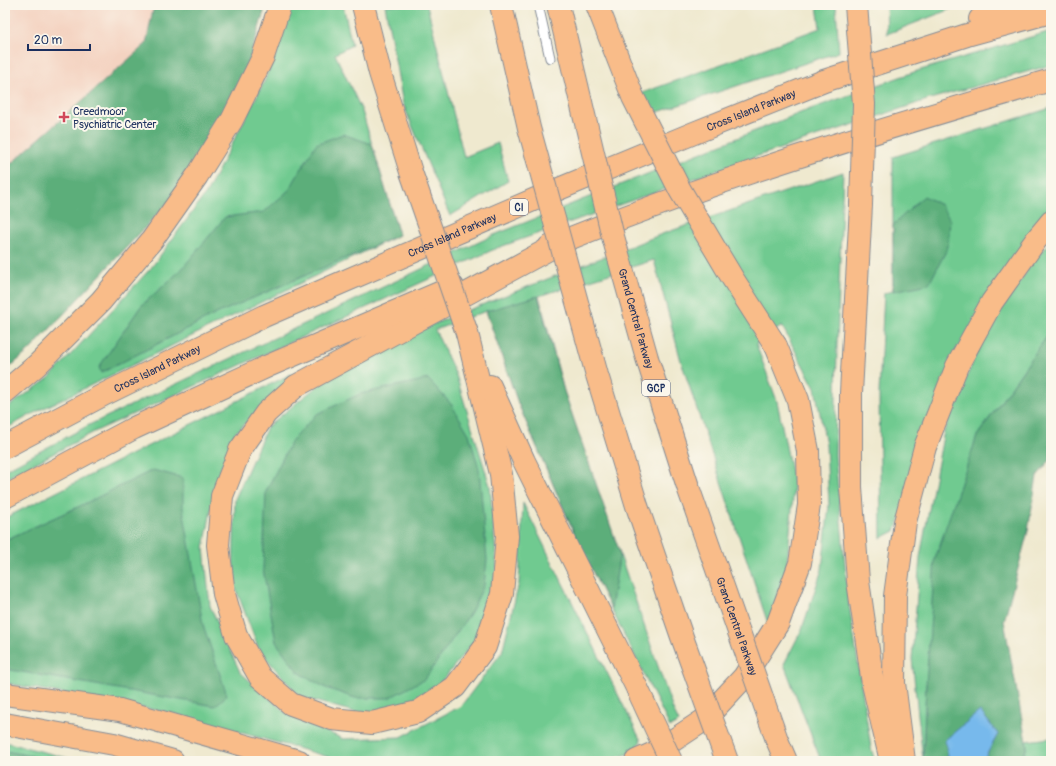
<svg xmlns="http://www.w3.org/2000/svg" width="1056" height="766" font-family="Pangolin,sans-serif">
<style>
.built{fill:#f4d3c1}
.green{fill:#70ca90;stroke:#467c77}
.forest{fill:#5cae7a;stroke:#3c6e6c}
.water{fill:#77b9ec;stroke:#4974a5}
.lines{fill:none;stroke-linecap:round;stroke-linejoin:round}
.lane-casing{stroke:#858c96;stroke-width:11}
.highway-casing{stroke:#858c96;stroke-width:24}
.lane{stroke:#fff;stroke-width:9}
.highway{stroke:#f9bc89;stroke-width:22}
.highway-bridge-casing{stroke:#858c96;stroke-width:24;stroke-linecap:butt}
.highway-bridge{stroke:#f9bc89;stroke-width:22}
.poi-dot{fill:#d1495b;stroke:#fbf7ec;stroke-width:1.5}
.labels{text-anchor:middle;stroke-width:4;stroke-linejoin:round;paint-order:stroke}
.shield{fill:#fbf7ec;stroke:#5e6b89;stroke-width:1}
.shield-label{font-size:10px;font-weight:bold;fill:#1b2f5e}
.street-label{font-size:11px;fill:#1b2f5e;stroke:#fbf7ec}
.poi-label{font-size:11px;fill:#1b2f5e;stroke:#fbf7ec;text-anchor:start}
</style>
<rect width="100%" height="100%" fill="#fbf7ec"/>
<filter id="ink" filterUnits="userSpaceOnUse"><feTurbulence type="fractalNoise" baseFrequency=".025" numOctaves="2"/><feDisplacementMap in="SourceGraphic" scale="8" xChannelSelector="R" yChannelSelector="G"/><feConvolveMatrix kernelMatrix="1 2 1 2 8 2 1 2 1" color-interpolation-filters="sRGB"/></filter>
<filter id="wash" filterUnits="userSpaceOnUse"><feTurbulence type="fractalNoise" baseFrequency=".012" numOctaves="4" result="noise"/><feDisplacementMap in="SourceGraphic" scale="16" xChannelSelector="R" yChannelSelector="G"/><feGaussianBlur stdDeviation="0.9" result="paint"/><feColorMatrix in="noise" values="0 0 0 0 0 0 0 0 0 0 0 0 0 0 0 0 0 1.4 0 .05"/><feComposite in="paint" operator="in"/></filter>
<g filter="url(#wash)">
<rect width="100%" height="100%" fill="#efe9cf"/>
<path class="built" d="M 5,5 L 194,5 L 5,261 Z"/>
<g class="green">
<path d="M 292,5 L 343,5 L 352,45 L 335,54 L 362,111 L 399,235 L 36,412 L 5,429 L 5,409 L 49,378 L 151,268 L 207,192 L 265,80 Z"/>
<path d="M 385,5 L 427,5 L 464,157 L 498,143 L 508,181 L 450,216 L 403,104 Z"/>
<path d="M 817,5 L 836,5 L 839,52 L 652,114 L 642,93 L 820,28 Z"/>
<path d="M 886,5 L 961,5 L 887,34 Z"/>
<path d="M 1051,31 L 1051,65 L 930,99 L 755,157 L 497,248 L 96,431 L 5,479 L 5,470 L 91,424 L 494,235 L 805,111 L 914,72 Z"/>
<path d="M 1051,108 L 1051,216 L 1014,257 L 895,531 L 881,538 L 879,394 L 884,293 L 893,291 L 893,157 Z"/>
<path d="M 843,172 L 837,345 L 835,455 L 848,598 L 871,748 L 875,761 L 821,761 L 784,664 L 802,629 L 822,569 L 829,505 L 826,445 L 815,388 L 782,326 L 756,344 L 777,401 L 794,486 L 787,565 L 768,624 L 681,361 L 654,260 L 539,296 L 564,391 L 673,710 L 679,722 L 670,727 L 576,538 L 518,403 L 486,311 L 435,330 L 456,375 L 490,486 L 497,567 L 481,633 L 433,692 L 369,716 L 300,697 L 259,650 L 233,581 L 235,499 L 267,427 L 321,383 L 433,324 L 662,234 Z"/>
<path d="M 1051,242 L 1051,333 L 1048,335 L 977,436 L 926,685 L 923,761 L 912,659 L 920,557 L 944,431 L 983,338 L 1034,260 Z"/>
<path d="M 291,374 L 287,384 L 236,432 L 217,478 L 204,548 L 210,606 L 240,672 L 286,713 L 343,739 L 401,737 L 461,706 L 502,652 L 519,583 L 523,503 L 641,741 L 631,753 L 605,761 L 343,761 L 171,713 L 5,683 L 5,518 Z"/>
<path d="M 1051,738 L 1051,761 L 1021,761 L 1027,747 L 1026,741 Z"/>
<path d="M 5,742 L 79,761 L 56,761 L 5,751 Z"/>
</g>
<g class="forest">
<path d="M 154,5 L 266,5 L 244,78 L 173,198 L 29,351 L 5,371 L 5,169 L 146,44 Z"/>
<path d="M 343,134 L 372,144 L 399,235 L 216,314 L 101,373 L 99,367 L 141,306 L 181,270 L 225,217 L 264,212 L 289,190 L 316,144 Z"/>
<path d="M 924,196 L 941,205 L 950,220 L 948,247 L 929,284 L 893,291 L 893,225 Z"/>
<path d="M 538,296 L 564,391 L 620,553 L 611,609 L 578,542 L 518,403 L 486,311 Z"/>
<path d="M 1051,333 L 1051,459 L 1037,476 L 1028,531 L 1004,621 L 1027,747 L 1021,761 L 983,761 L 998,734 L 945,740 L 949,761 L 923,761 L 926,685 L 935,559 L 977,436 L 1048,335 Z"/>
<path d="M 428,379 L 451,404 L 469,434 L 479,469 L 487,560 L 484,585 L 471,612 L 425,679 L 389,698 L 355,698 L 326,688 L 298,672 L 276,642 L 263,569 L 266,491 L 292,440 L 317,414 L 360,394 Z"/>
<path d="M 153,470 L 183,478 L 183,508 L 203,625 L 227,695 L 215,706 L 5,669 L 5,540 L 80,506 Z"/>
<path d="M 5,751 L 56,761 L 5,761 Z"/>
</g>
<path class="water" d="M 980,711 L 998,734 L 983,761 L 949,761 L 945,740 Z"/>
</g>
<g filter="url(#ink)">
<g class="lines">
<defs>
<path id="lane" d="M 538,5 L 550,58"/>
<g id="highway">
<path d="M 363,5 L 380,73 L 411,172"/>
<path d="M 980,19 L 1014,5"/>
<path d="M 861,205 L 851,393 L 851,487 L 858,581 L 873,684 L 891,761"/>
<path d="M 549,247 C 712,180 882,129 1051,80"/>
<path d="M 467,333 L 501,474 L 507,536 L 502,594 L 485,647 L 455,687 L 418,712 L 372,723 L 332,719 L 291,704 L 260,677 L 236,635 L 224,594 L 218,545 L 222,496 L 240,450 L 266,413 L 296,386 L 562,242"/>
<path d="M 490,386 L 524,461 L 637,688"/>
<path d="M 5,392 L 37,365 L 101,301 L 152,240 L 197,176 L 232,120 L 263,57 L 280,5"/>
<path id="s1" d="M 5,447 L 105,394 L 264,316 L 554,191 L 694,133 L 824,81 L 967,35 L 1051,12"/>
<path d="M 5,497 L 134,428 L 268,366 L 453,287"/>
<path d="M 5,694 L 120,710 L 299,761"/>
<path d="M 5,724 L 114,744 L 173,761"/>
<path d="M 636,761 L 654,753 L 704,720 L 744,677 L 778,623 L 800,563 L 809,505 L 808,451 L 798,400 L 776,346"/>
<path d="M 904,761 L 894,683 L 895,596 L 905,522 L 925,447 L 957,366 L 992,302 L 1036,240 L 1051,222"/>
</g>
</defs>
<use href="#lane" class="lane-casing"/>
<use href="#highway" class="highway-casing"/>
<use href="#lane" class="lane"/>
<use href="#highway" class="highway"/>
<defs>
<g id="highway-bridge">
<path d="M 501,5 L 529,128 L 597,375 L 637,506 L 682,637 L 727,761"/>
<path id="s2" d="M 558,5 L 612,233 L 647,358 L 689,490 L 777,740 L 786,761"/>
<path d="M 597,5 L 633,97 L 680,190 L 733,279 L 776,346"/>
<path d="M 856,5 L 864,104 L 861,205"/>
<path d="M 411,172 L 467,333"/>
<path d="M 637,688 L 671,761"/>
</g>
</defs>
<use href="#highway-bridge" class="highway-bridge-casing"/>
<use href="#highway-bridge" class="highway-bridge"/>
</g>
</g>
<path class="poi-dot" d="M62 111h4v4h4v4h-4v4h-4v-4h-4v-4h4z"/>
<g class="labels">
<g class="shield">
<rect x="510" y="199" width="18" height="16" rx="3"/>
<rect x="642" y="380" width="28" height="16" rx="3"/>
</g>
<g class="shield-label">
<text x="519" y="211">CI</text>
<text x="656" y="392">GCP</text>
</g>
<g class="street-label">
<text dy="4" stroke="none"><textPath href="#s1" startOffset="819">Cross Island Parkway</textPath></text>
<text dy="4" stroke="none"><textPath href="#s1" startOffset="495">Cross Island Parkway</textPath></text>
<text dy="4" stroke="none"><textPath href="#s2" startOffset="323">Grand Central Parkway</textPath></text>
<text dy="4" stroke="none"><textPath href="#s1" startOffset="171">Cross Island Parkway</textPath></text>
<text dy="4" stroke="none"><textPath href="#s2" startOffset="647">Grand Central Parkway</textPath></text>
</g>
<g class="poi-label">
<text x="73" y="115">Creedmoor<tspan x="73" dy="13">Psychiatric Center</tspan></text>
</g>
</g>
<rect width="1056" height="766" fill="none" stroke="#fbf7ec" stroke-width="20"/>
<path d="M28 44v6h62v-6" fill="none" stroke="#1b2f5e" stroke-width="2"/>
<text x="34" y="44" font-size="12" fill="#1b2f5e" stroke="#fbf7ec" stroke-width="3" paint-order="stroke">20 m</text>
</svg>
